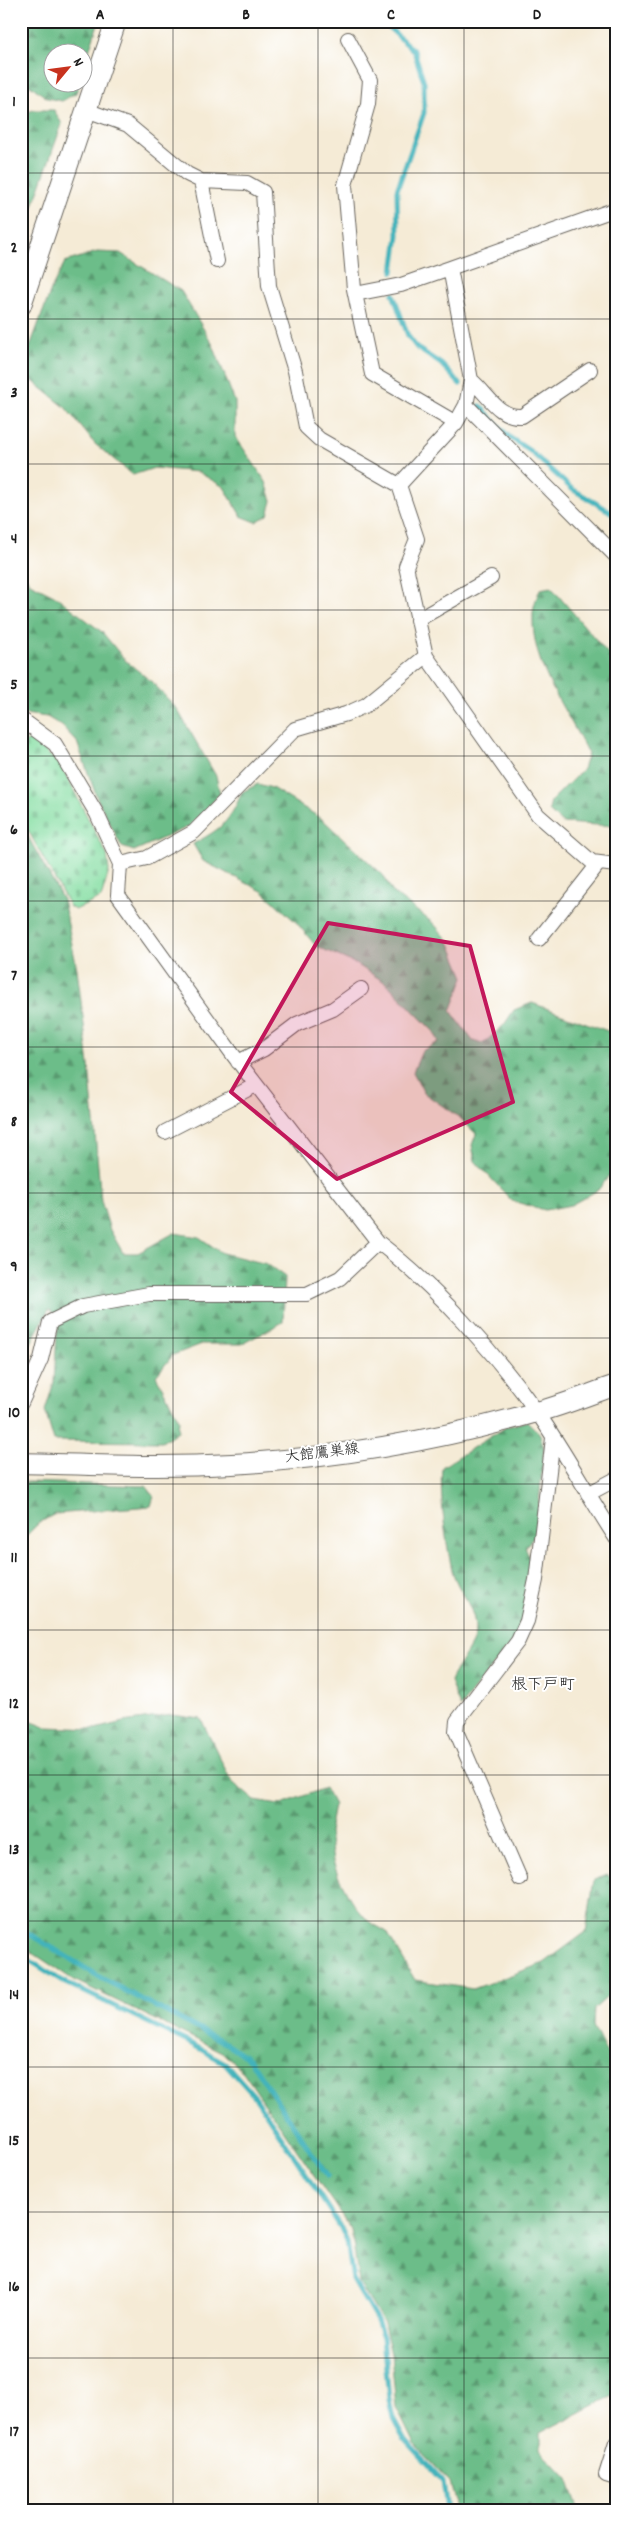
<svg xmlns="http://www.w3.org/2000/svg" width="637" height="2531" font-family="Dekko,'Klee One',sans-serif">
<defs>
<pattern id="forest-firs" width="22" height="20" patternUnits="userSpaceOnUse" patternTransform="scale(1.25)"><rect width="22" height="20" fill="#6cbd89"/><path d="M5 1l3.5 6h-7zM16 11l3.5 6h-7z" fill="#58996f"/></pattern>
<pattern id="cemetery-stones" width="16" height="16" patternUnits="userSpaceOnUse" patternTransform="scale(1.25)"><rect width="16" height="16" fill="#85dea3"/><path d="M2 7V4a2 2 0 0 1 4 0v3zM10 15v-3a2 2 0 0 1 4 0v3z" fill="#72be8c"/></pattern>
</defs>
<rect width="100%" height="100%" fill="#fff"/>
<filter id="ink" filterUnits="userSpaceOnUse"><feTurbulence type="fractalNoise" baseFrequency=".02" numOctaves="2"/><feDisplacementMap in="SourceGraphic" scale="10" xChannelSelector="R" yChannelSelector="G"/><feConvolveMatrix kernelMatrix="1 2 1 2 8 2 1 2 1" color-interpolation-filters="sRGB"/></filter>
<filter id="wash" filterUnits="userSpaceOnUse"><feTurbulence type="fractalNoise" baseFrequency=".0096" numOctaves="4" result="noise"/><feDisplacementMap in="SourceGraphic" scale="20" xChannelSelector="R" yChannelSelector="G"/><feGaussianBlur stdDeviation="1.12" result="paint"/><feColorMatrix in="noise" values="0 0 0 0 0 0 0 0 0 0 0 0 0 0 0 0 0 1.4 0 .05"/><feComposite in="paint" operator="in"/></filter>
<g filter="url(#wash)">
<rect width="100%" height="100%" fill="#f5ebd6"/>
<path fill="url(#forest-firs)" stroke="#446c52" d="M 21,21 L 99,21 L 83,69 L 82,52 L 52,52 L 52,82 L 79,83 L 76,93 L 62,101 L 47,98 L 21,78 Z
M 33,110 L 54,110 L 62,124 L 21,240 L 21,115 Z
M 97,252 L 120,253 L 181,291 L 213,345 L 235,402 L 235,436 L 266,482 L 272,501 L 268,515 L 256,522 L 241,516 L 224,487 L 198,472 L 154,468 L 133,475 L 95,444 L 65,407 L 29,378 L 25,360 L 51,290 L 65,262 Z
M 21,569 L 30,583 L 54,595 L 102,632 L 125,660 L 153,683 L 177,709 L 216,776 L 220,794 L 190,826 L 134,851 L 122,847 L 97,798 L 77,742 L 62,726 L 47,717 L 25,714 L 21,710 Z
M 551,587 L 616,663 L 616,826 L 562,823 L 549,811 L 551,801 L 583,769 L 588,754 C 567,709 531,667 533,615 C 533,606 537,597 540,589 Z
M 258,784 L 272,788 L 322,819 L 383,875 L 393,893 L 433,923 L 449,941 L 464,977 L 451,1011 L 473,1041 L 484,1043 L 504,1025 L 514,1010 L 532,1003 L 616,1034 L 616,1167 L 598,1190 L 571,1205 L 545,1210 L 512,1201 L 475,1161 L 472,1145 L 476,1134 L 460,1118 L 424,1093 L 413,1072 L 422,1051 L 439,1042 L 434,1032 L 386,983 L 356,964 L 316,946 L 296,922 L 262,891 L 203,861 L 193,844 C 222,828 229,823 242,792 Z
M 21,824 L 63,900 L 77,969 L 89,1065 L 101,1201 L 110,1230 L 123,1253 L 138,1253 L 174,1233 L 199,1237 L 222,1253 L 267,1264 L 285,1277 L 283,1322 L 242,1344 L 202,1344 L 173,1355 L 156,1376 L 179,1419 L 178,1431 L 162,1442 L 54,1441 L 45,1411 L 54,1382 L 58,1317 L 49,1309 L 26,1352 L 21,1352 Z
M 527,1421 L 540,1434 L 544,1448 L 537,1524 L 533,1538 L 525,1547 L 532,1564 L 524,1618 L 513,1641 L 460,1707 L 450,1681 C 455,1669 472,1647 474,1638 C 480,1611 458,1593 452,1570 C 446,1542 439,1495 442,1467 L 506,1427 Z
M 26,1482 L 146,1486 L 154,1496 L 151,1506 L 55,1514 L 39,1523 L 26,1536 L 21,1563 L 21,1485 Z
M 172,1715 L 201,1719 L 231,1781 L 255,1801 L 279,1805 L 325,1788 L 334,1805 L 329,1832 L 333,1862 L 339,1878 L 352,1902 L 368,1921 L 387,1932 L 415,1980 L 473,1989 L 544,1963 L 586,1932 L 594,1880 L 608,1875 L 616,1885 L 616,1989 L 594,2009 L 593,2026 L 616,2072 L 616,2391 L 612,2396 L 540,2433 L 540,2449 L 568,2479 L 579,2510 L 454,2510 L 455,2500 L 450,2482 L 414,2444 L 396,2407 L 391,2354 L 384,2324 L 359,2283 L 351,2229 L 244,2073 L 222,2052 L 72,1979 L 21,1945 L 21,1718 L 46,1727 L 95,1729 L 123,1722 Z"/>
<path fill="url(#cemetery-stones)" stroke="#507d60" d="M 32,739 L 61,766 L 107,855 L 109,871 L 101,898 L 75,910 L 70,907 L 23,821 L 21,744 Z"/>
<g fill="none" stroke-linecap="round" stroke-linejoin="round">
<path stroke="#43b3bb" stroke-width="5" d="M 382,21 L 414,51 L 424,82 L 424,113 L 397,190 L 398,235 L 393,272
M 393,294 L 408,336 L 417,348 L 441,364 L 460,384
M 480,406 L 509,437 L 530,451 L 572,489 L 616,515
M 21,1929 L 103,1979 L 229,2045 L 250,2060 L 327,2176
M 21,1955 L 62,1981 L 188,2042 L 225,2063 L 256,2098 L 341,2228 L 347,2242 L 353,2280 L 377,2321 L 383,2337 L 389,2400 L 393,2418 L 405,2440 L 443,2481 L 447,2510"/>
</g>
</g>
<g filter="url(#ink)">
<g fill="none" stroke-linecap="round" stroke-linejoin="round">
<g stroke="#68645d" stroke-width="16">
<path id="street" d="M 348,39 L 370,80 L 368,104 L 345,185 L 354,289 L 372,374 L 456,423
M 86,110 L 128,125 L 187,174 L 201,181 L 247,183 L 263,192 L 269,286 L 295,371 L 306,427 L 319,439 L 399,485
M 201,181 L 217,261
M 616,209 L 450,268 L 471,380 L 466,405 L 456,423 L 399,485 L 417,539 L 406,566 L 426,656 L 538,815 L 592,862 L 616,865
M 355,294 L 401,285 L 450,268
M 471,380 C 488,394 498,418 522,416 L 590,370
M 466,405 L 616,556
M 417,620 L 491,578
M 21,719 L 55,744 L 97,814 L 120,864 L 118,895 L 234,1056 L 378,1242 C 435,1286 495,1353 537,1412 C 565,1452 589,1497 616,1538
M 120,864 L 147,858 L 194,832 L 295,729 L 346,714 L 366,705 L 426,656
M 539,939 L 599,863
M 238,1062 L 264,1049 L 297,1024 L 333,1009 L 361,989
M 165,1132 L 256,1085
M 21,1403 L 41,1359 L 50,1322 L 83,1306 L 149,1294 L 307,1294 L 340,1278 L 378,1242
M 588,1494 L 616,1479
M 520,1879 L 456,1731 L 457,1721 L 518,1641 L 527,1621 L 536,1580 L 553,1438
M 616,2443 L 606,2475 L 616,2478"/>
</g>
<g stroke="#68645d" stroke-width="22">
<path id="secondary" d="M 21,305 L 116,21
M 21,1463 C 92,1465 162,1468 232,1464 C 334,1458 439,1440 537,1412 C 564,1405 590,1394 616,1385"/>
</g>
<use href="#street" stroke="#fff" stroke-width="14"/>
<use href="#secondary" stroke="#fff" stroke-width="20"/>
</g>
</g>
<path fill="#c2185b" fill-opacity="0.2" stroke="#c2185b" stroke-width="4" stroke-linejoin="round" d="M 328,923 L 470,946 L 513,1102 L 337,1179 L 231,1092 Z"/>
<path fill="none" stroke="#1c1c1c" stroke-width="1" stroke-opacity="0.55" d="M 173,21 L 173,2510M 318,21 L 318,2510M 464,21 L 464,2510M 21,173 L 616,173M 21,319 L 616,319M 21,464 L 616,464M 21,610 L 616,610M 21,756 L 616,756M 21,901 L 616,901M 21,1047 L 616,1047M 21,1193 L 616,1193M 21,1338 L 616,1338M 21,1484 L 616,1484M 21,1630 L 616,1630M 21,1775 L 616,1775M 21,1921 L 616,1921M 21,2067 L 616,2067M 21,2212 L 616,2212M 21,2358 L 616,2358"/>
<g text-anchor="middle" dominant-baseline="central" stroke-width="4" stroke-linejoin="round" paint-order="stroke">
<g font-size="15" fill="#1c1c1c" stroke="#fff">
<text transform="translate(322 1454) rotate(-7)">大館鷹巣線</text>
</g>
<g font-size="16" fill="#1c1c1c" stroke="#fff">
<text x="543" y="1685">根下戸町</text>
</g>
</g>
<rect width="637" height="2531" fill="none" stroke="#fff" stroke-width="55"/>
<g transform="translate(68 68) rotate(61)"><circle r="24" fill="#ffffff" stroke="#a4a4a4"/>
<path d="M0-4L9 19L0 12L-9 19Z" fill="#c8321e"/>
<text y="-8" font-size="14" font-weight="bold" text-anchor="middle" fill="#1c1c1c">N</text>
</g>
<rect x="28" y="28" width="582" height="2476" fill="none" stroke="#1c1c1c" stroke-width="2"/>
<g font-size="16" text-anchor="middle" font-weight="bold" fill="#1c1c1c">
<text x="100" y="19">A</text>
<text x="246" y="19">B</text>
<text x="391" y="19">C</text>
<text x="537" y="19">D</text>
<text x="14" y="106">1</text>
<text x="14" y="252">2</text>
<text x="14" y="397">3</text>
<text x="14" y="543">4</text>
<text x="14" y="689">5</text>
<text x="14" y="834">6</text>
<text x="14" y="980">7</text>
<text x="14" y="1126">8</text>
<text x="14" y="1271">9</text>
<text x="14" y="1417">10</text>
<text x="14" y="1562">11</text>
<text x="14" y="1708">12</text>
<text x="14" y="1854">13</text>
<text x="14" y="1999">14</text>
<text x="14" y="2145">15</text>
<text x="14" y="2291">16</text>
<text x="14" y="2436">17</text>
</g>
</svg>
